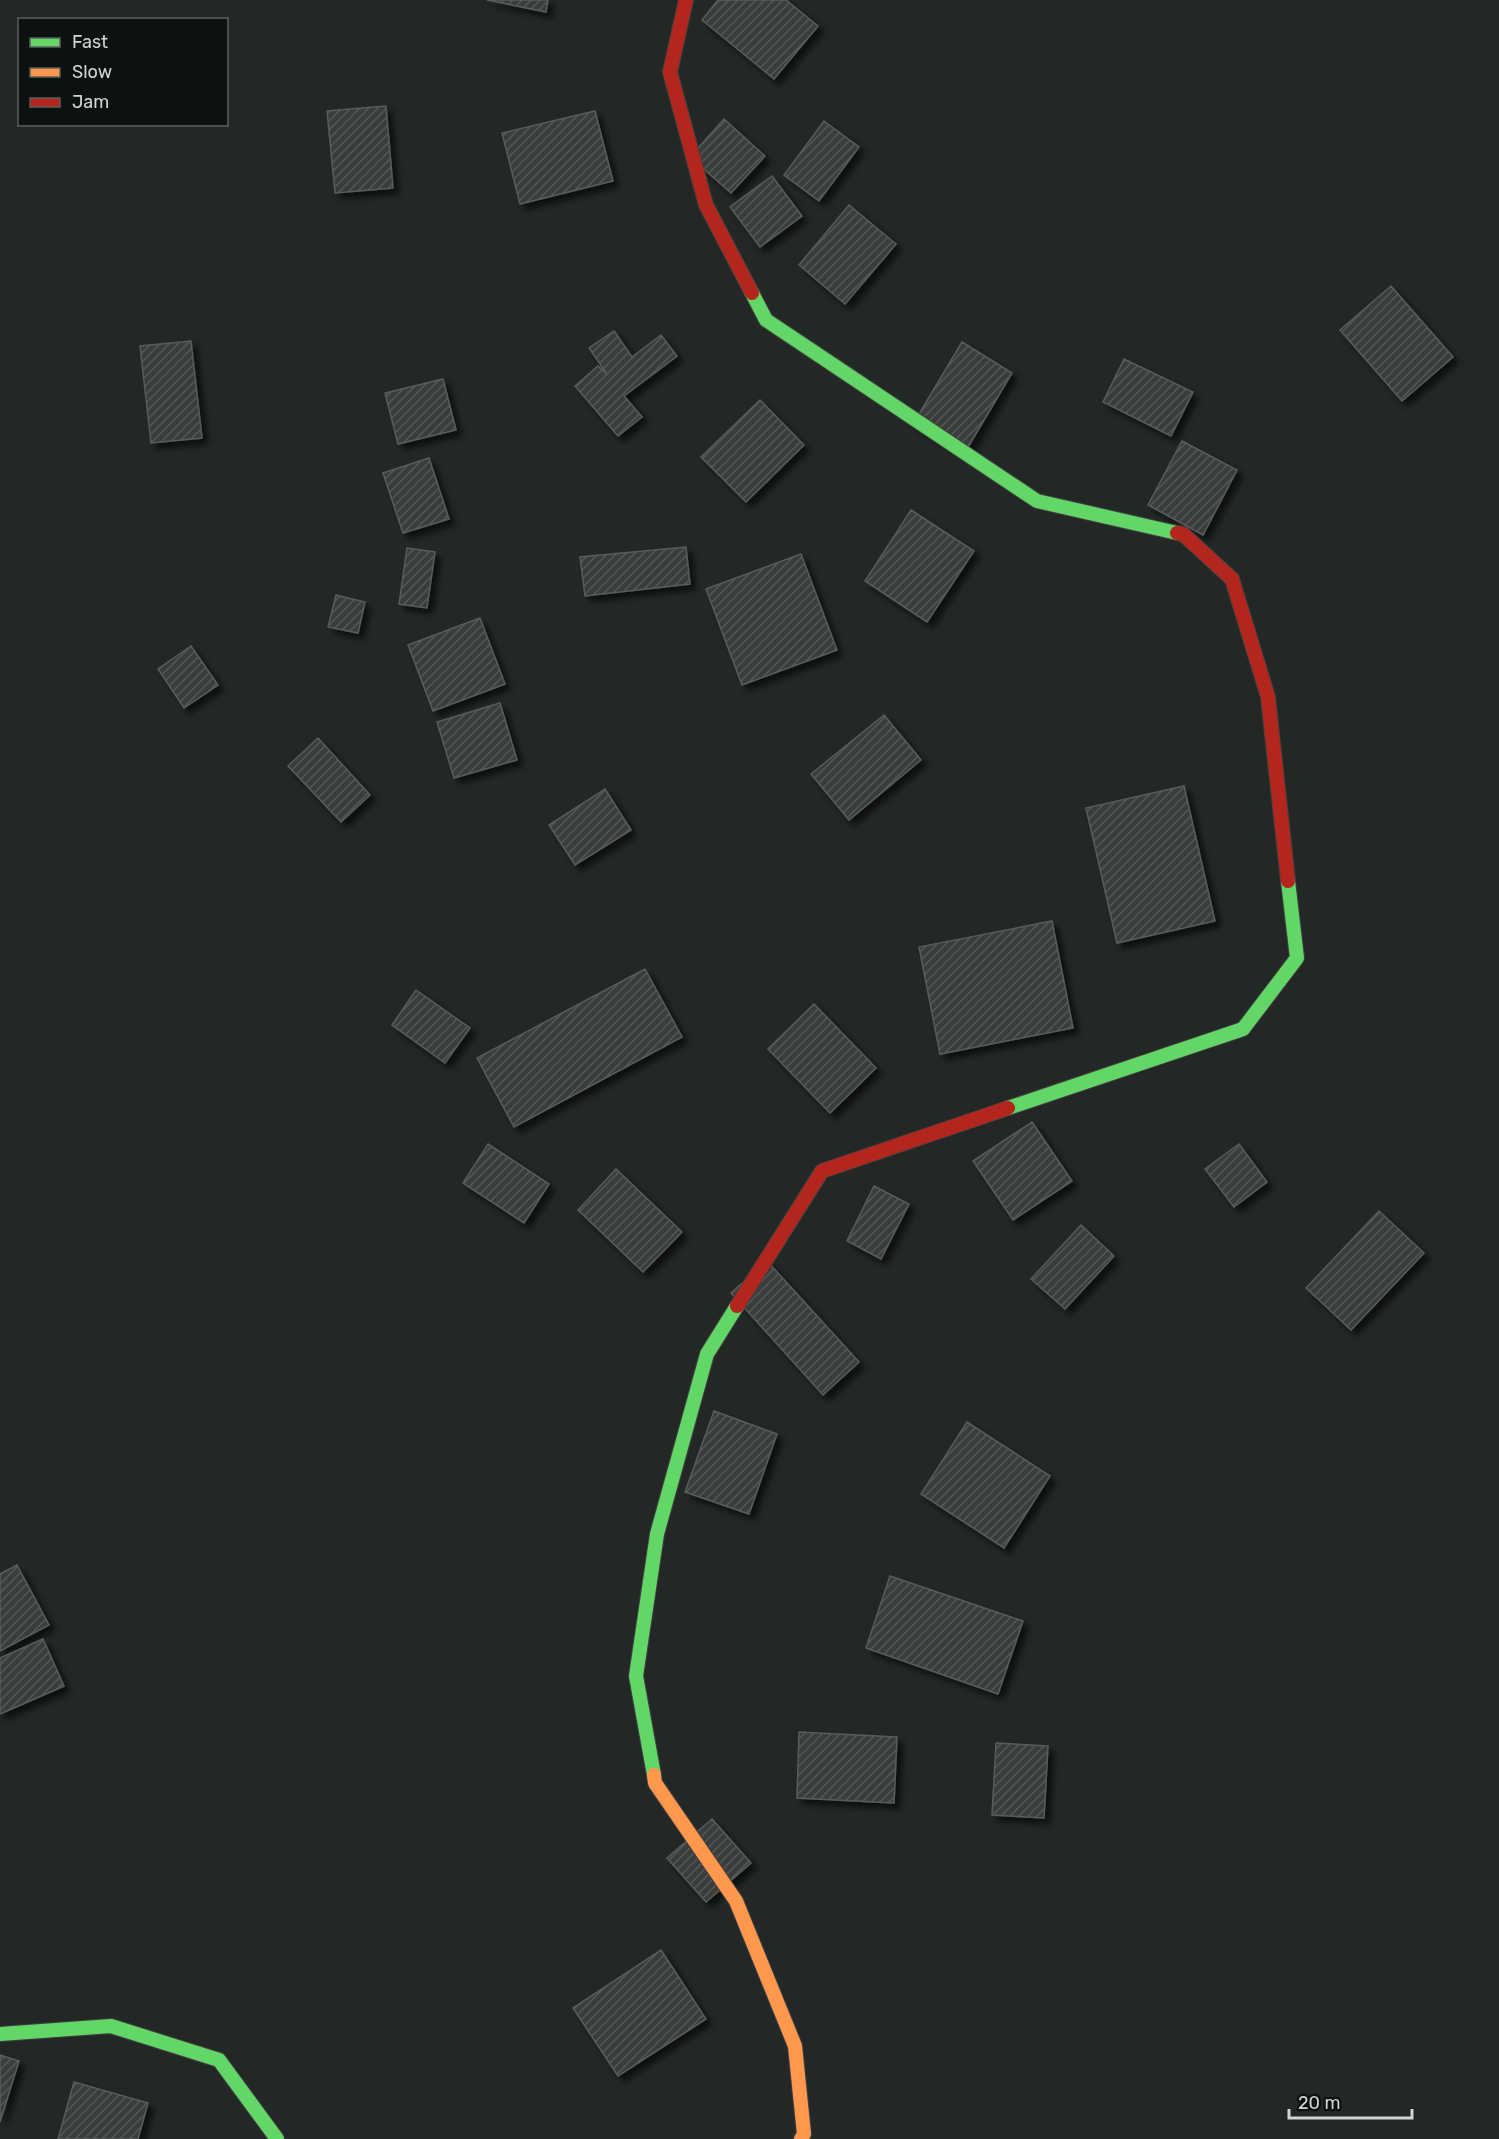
<svg xmlns="http://www.w3.org/2000/svg" width="1499" height="2139" font-family="Rubik,sans-serif">
<defs>
<pattern id="building-hatch" width="6" height="6" patternUnits="userSpaceOnUse" patternTransform="scale(1.5)"><rect width="6" height="6" fill="#3a3e3d"/><path d="M-1 1l2-2M0 6l6-6M5 7l2-2" fill="none" stroke="#555958"/></pattern>
<filter id="shadow"><feDropShadow dx="5.5" dy="5.5" stdDeviation="3" flood-color="#0009"/></filter>
</defs>
<rect width="100%" height="100%" fill="#232725"/>
<path fill="url(#building-hatch)" stroke="#585c5b" stroke-width="1.5" filter="url(#shadow)" d="M 487,0 L 548,0 L 546,12 Z
M 718,0 L 786,0 L 818,26 L 774,79 L 702,20 Z
M 386,106 L 393,188 L 335,193 L 327,111 Z
M 595,111 L 613,181 L 520,204 L 502,133 Z
M 724,119 L 765,156 L 731,193 L 690,157 Z
M 824,121 L 859,147 L 819,201 L 784,175 Z
M 772,176 L 802,216 L 760,247 L 730,207 Z
M 849,205 L 896,244 L 845,304 L 799,265 Z
M 1391,286 L 1453,357 L 1402,401 L 1340,330 Z
M 614,331 L 632,357 L 661,335 L 677,356 L 624,396 L 642,417 L 618,436 L 575,386 L 598,366 L 607,374 L 589,348 Z
M 191,341 L 202,438 L 151,443 L 140,346 Z
M 962,342 L 1012,373 L 964,454 L 913,424 Z
M 1124,359 L 1193,392 L 1171,436 L 1103,402 Z
M 443,379 L 456,430 L 398,444 L 385,393 Z
M 760,400 L 804,445 L 746,502 L 701,457 Z
M 1182,441 L 1237,470 L 1203,535 L 1148,505 Z
M 429,458 L 449,519 L 403,533 L 383,473 Z
M 911,510 L 974,551 L 927,622 L 865,581 Z
M 686,547 L 690,584 L 585,596 L 580,557 Z
M 407,548 L 435,552 L 427,608 L 399,604 Z
M 801,554 L 837,650 L 742,685 L 706,589 Z
M 336,595 L 365,602 L 358,633 L 328,627 Z
M 480,618 L 505,684 L 433,711 L 408,645 Z
M 191,646 L 218,685 L 184,708 L 158,669 Z
M 500,703 L 517,760 L 454,778 L 437,722 Z
M 884,715 L 921,760 L 849,820 L 811,774 Z
M 318,738 L 370,795 L 341,822 L 288,766 Z
M 1184,786 L 1215,921 L 1117,943 L 1086,808 Z
M 605,789 L 631,830 L 575,865 L 549,825 Z
M 1052,921 L 1073,1028 L 940,1054 L 919,947 Z
M 645,969 L 682,1037 L 514,1127 L 477,1058 Z
M 416,990 L 470,1028 L 445,1063 L 392,1025 Z
M 814,1004 L 876,1068 L 830,1113 L 768,1049 Z
M 1032,1122 L 1072,1181 L 1013,1220 L 973,1161 Z
M 488,1144 L 549,1184 L 524,1223 L 463,1183 Z
M 1239,1144 L 1267,1182 L 1234,1207 L 1205,1169 Z
M 616,1169 L 682,1232 L 643,1272 L 578,1210 Z
M 874,1186 L 909,1204 L 881,1259 L 847,1241 Z
M 1379,1211 L 1424,1253 L 1351,1330 L 1306,1288 Z
M 1081,1225 L 1114,1256 L 1065,1309 L 1031,1279 Z
M 767,1261 L 859,1362 L 823,1395 L 731,1293 Z
M 714,1411 L 777,1434 L 749,1514 L 685,1492 Z
M 967,1422 L 1050,1476 L 1004,1548 L 921,1494 Z
M 17,1565 L 49,1625 L 0,1651 L 0,1574 Z
M 890,1576 L 1023,1621 L 998,1694 L 866,1648 Z
M 43,1639 L 64,1686 L 0,1714 L 0,1658 Z
M 799,1732 L 897,1737 L 894,1803 L 797,1798 Z
M 996,1743 L 1048,1746 L 1044,1818 L 992,1815 Z
M 712,1819 L 751,1863 L 706,1902 L 667,1858 Z
M 661,1950 L 706,2019 L 618,2076 L 573,2008 Z
M 0,2055 L 19,2061 L 0,2122 Z
M 74,2082 L 148,2103 L 138,2139 L 58,2139 Z"/>
<g fill="none" stroke-linecap="round" stroke-linejoin="round">
<g stroke="#404241" stroke-width="16">
<path id="fast" d="M 752,293 L 766,320 L 1037,501 L 1177,533
M 1008,1108 L 1243,1029 L 1297,958 L 1288,881
M 654,1775 L 636,1676 L 657,1534 L 707,1354 L 737,1306
M 0,2034 L 111,2026 L 219,2060 L 277,2139"/>
</g>
<g stroke="#404241" stroke-width="16">
<path id="slow" d="M 654,1775 L 655,1783 L 736,1901 L 795,2046 L 804,2134 L 801,2139"/>
</g>
<g stroke="#404241" stroke-width="16">
<path id="jam" d="M 686,0 L 670,72 L 706,205 L 752,293
M 1177,533 L 1183,534 L 1232,579 L 1268,697 L 1288,881
M 737,1306 L 822,1171 L 1008,1108"/>
</g>
<use href="#fast" stroke="#63d668" stroke-width="14"/>
<use href="#slow" stroke="#ff974d" stroke-width="14"/>
<use href="#jam" stroke="#b3261e" stroke-width="14"/>
</g>
<rect x="18" y="18" width="210" height="108" fill="#0d110f" stroke="#5b605e" stroke-width="1.5"/>
<rect x="30" y="38" width="30" height="9" fill="#63d668" stroke="#5b605e" stroke-width="1.5"/>
<text x="72" y="48" font-size="18" fill="#d1d6d4">Fast</text>
<rect x="30" y="68" width="30" height="9" fill="#ff974d" stroke="#5b605e" stroke-width="1.5"/>
<text x="72" y="78" font-size="18" fill="#d1d6d4">Slow</text>
<rect x="30" y="98" width="30" height="9" fill="#b3261e" stroke="#5b605e" stroke-width="1.5"/>
<text x="72" y="108" font-size="18" fill="#d1d6d4">Jam</text>
<path d="M1289 2109v9h123v-9" fill="none" stroke="#d1d6d4" stroke-width="3"/>
<text x="1298" y="2109" font-size="18" fill="#d1d6d4" stroke="#0d110f" stroke-width="4.5" paint-order="stroke">20 m</text>
</svg>
